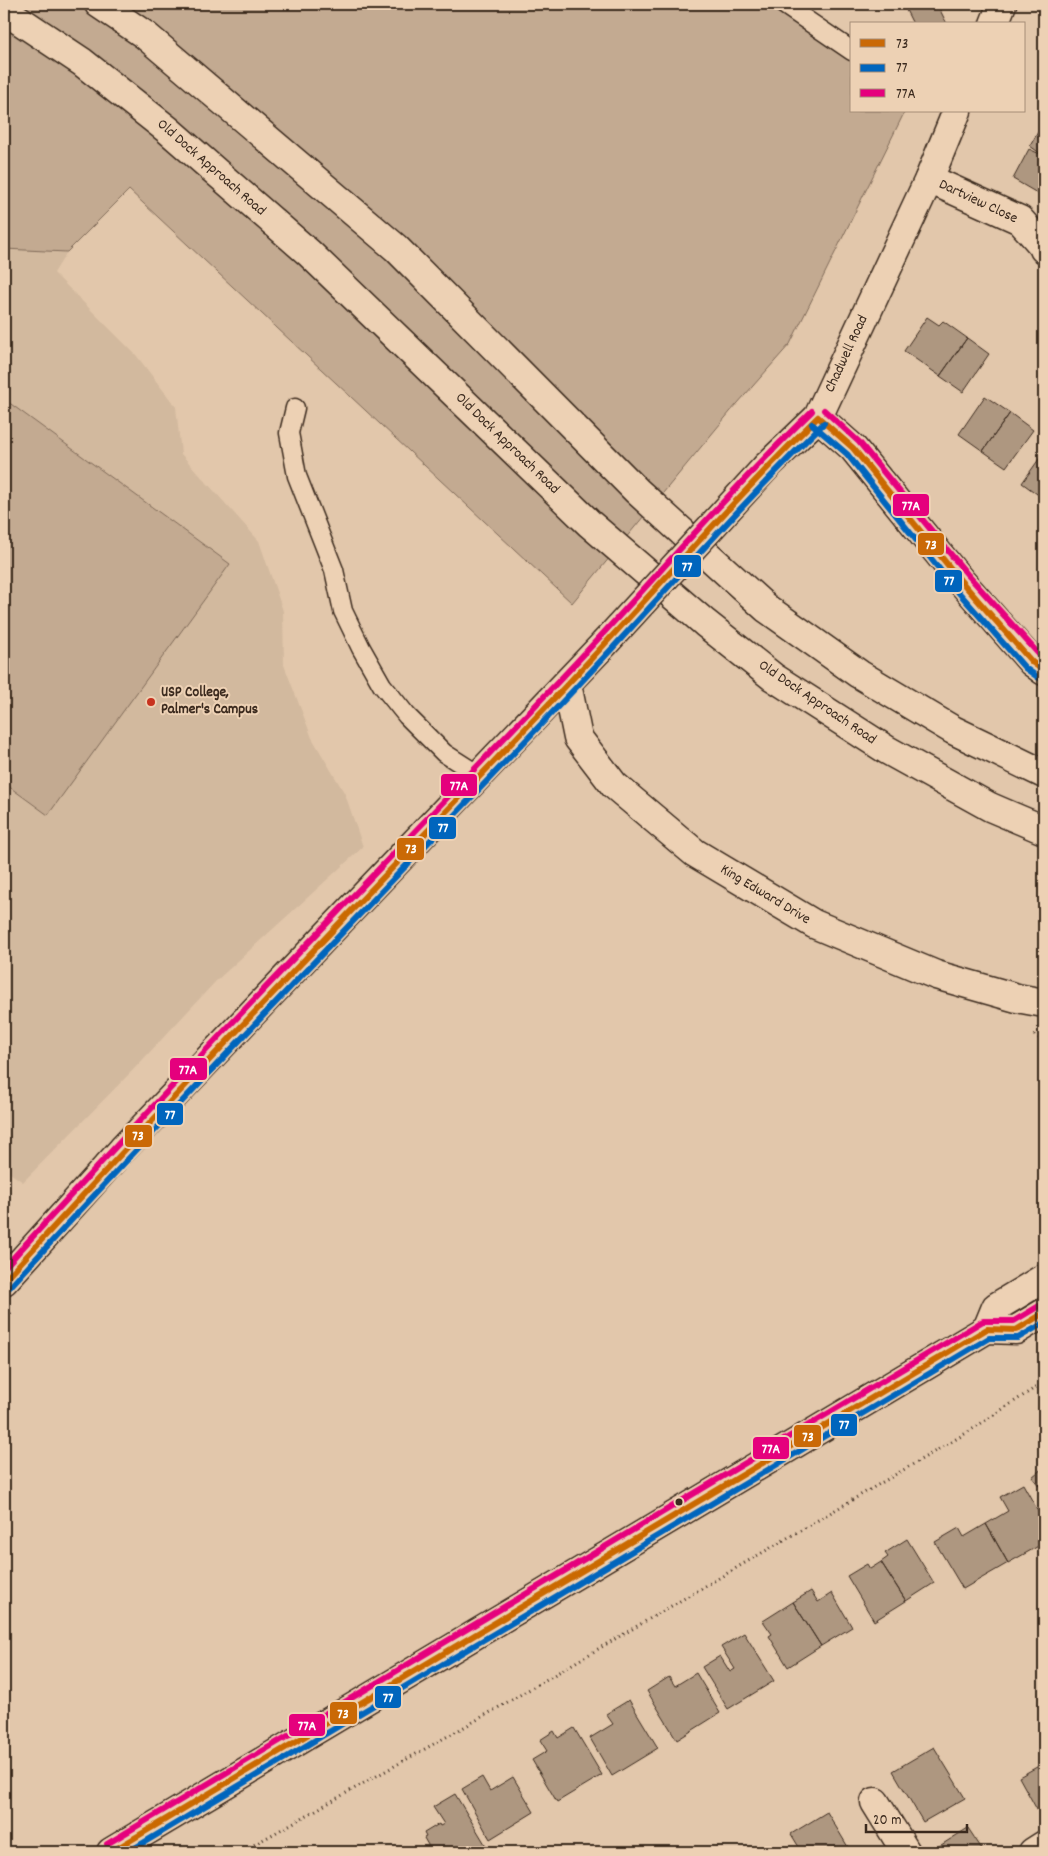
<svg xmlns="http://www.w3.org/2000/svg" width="1048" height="1856" font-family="Dekko,sans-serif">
<rect width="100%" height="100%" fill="#e2c7ab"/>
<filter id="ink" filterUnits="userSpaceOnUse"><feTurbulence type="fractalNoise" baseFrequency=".02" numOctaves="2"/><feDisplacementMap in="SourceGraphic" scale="10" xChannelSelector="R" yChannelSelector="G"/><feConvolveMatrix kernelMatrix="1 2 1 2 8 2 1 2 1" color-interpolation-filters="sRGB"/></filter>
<g filter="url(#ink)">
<path fill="#d2b99e" d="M 4,249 L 67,252 L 54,273 L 136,355 L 176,407 L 181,454 L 259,541 L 283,611 L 284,665 L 312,738 L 345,794 L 363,847 L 216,981 L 134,1069 L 23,1182 L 4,1169 Z"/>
<path fill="#c3aa91" stroke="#7f6a58" d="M 4,4 L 791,4 L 852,48 L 852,111 L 905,111 L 790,344 L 730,412 L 572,603 L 129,190 L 67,252 L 4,249 Z
M 4,399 L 230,564 L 48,815 L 4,783 Z"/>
<path fill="#ae9780" stroke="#3b2a1e" d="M 903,4 L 937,4 L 947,24 L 913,24 Z
M 1044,128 L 1044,156 L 1030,146 L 1038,132 L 1041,134 Z
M 1029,149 L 1044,156 L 1044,197 L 1013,179 Z
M 927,317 L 939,325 L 943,321 L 967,338 L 940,376 L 904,351 Z
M 967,338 L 989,354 L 963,392 L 940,376 Z
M 985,396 L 1010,413 L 983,451 L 959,434 Z
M 1010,413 L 1033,430 L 1006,467 L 983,451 Z
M 1044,452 L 1044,499 L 1022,483 Z
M 1044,1467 L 1044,1483 L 1040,1487 L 1032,1477 Z
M 1023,1484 L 1044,1522 L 1044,1543 L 1008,1563 L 986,1524 L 1008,1511 L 1000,1497 Z
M 986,1524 L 1008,1563 L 963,1589 L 935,1542 L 959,1528 L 964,1537 Z
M 907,1539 L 934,1583 L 906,1601 L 881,1562 L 888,1557 L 885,1553 Z
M 881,1562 L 906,1601 L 874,1621 L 847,1576 L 867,1564 L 870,1569 Z
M 811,1591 L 818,1602 L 832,1593 L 852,1627 L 821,1646 L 793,1602 Z
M 793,1602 L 821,1646 L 788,1667 L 769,1636 L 772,1634 L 763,1621 Z
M 744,1633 L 774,1681 L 728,1709 L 702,1667 L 720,1656 L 730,1672 L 735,1669 L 721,1647 Z
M 696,1673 L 720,1713 L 677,1740 L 647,1691 L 669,1677 L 675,1686 Z
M 629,1700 L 658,1748 L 612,1776 L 590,1738 L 613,1724 L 606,1714 Z
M 574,1728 L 602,1775 L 557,1802 L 532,1760 L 547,1751 L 540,1740 L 554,1731 L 558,1738 Z
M 934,1747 L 965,1798 L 923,1822 L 893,1771 Z
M 1044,1763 L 1044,1816 L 1041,1817 L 1019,1777 Z
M 482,1777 L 490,1791 L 513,1777 L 534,1812 L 490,1839 L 462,1789 Z
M 455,1794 L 488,1849 L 485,1852 L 432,1852 L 424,1838 L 426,1837 L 424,1833 L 439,1824 L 440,1826 L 444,1824 L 433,1807 Z
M 827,1812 L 851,1852 L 802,1852 L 791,1834 Z
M 968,1828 L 984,1852 L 930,1852 Z"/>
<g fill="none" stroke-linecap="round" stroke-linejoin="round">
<g stroke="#3b2a1e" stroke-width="21">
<path id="lane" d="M 783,4 L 852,51
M 295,408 L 289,433 L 297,476 L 334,570 L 343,611 L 361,648 L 382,685 L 407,716 L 444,753 L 480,776"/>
</g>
<g stroke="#3b2a1e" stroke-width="31">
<path id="street" d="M 929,179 L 1020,220 L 1043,246 L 1044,249
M 567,684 L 578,738 L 614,785 L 695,853 L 814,924 L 936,975 L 1017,998 L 1044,1003
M 875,1802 L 906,1852
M 1033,1852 L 1044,1845"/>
</g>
<g stroke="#3b2a1e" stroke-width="31">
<path id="secondary" d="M 99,4 L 145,35 L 396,248 L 637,491 L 766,608 L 859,674 L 953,730 L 1044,774
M 4,10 L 82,62 L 168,130 L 309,253 L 590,524 L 705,623 L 773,677 L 887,750 L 990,807 L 1044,830
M 994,24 L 1002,4
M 818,417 L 853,448 L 960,580 L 1032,662 L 1044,671
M 767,466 L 818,417 L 929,179 L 957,111
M 4,1281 L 122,1150 L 604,644
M 987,1329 L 996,1307 L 1044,1278
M 111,1852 L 987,1329 L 1016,1330 L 1044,1313"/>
</g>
<path stroke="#3b2a1e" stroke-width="3" stroke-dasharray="1 4" stroke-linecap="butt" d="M 1034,1035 L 1044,1041
M 4,1321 L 12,1311
M 241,1852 L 489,1713 L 968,1432 L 1044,1382"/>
<use href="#lane" stroke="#edd1b4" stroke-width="18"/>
<use href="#street" stroke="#edd1b4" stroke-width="28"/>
<use href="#secondary" stroke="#edd1b4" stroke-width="28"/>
<g stroke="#3b2a1e" stroke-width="31" stroke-linecap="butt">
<path id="secondary-bridge" d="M 604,644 L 767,466"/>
</g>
<use href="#secondary-bridge" stroke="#edd1b4" stroke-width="28"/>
<g stroke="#edd1b4" stroke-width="10">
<path id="bus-1" d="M 818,417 L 853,448 L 960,580 L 1032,662 L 1044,671
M 4,1281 C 186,1081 375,887 561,691 C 647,600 728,505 818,417
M 111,1852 L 987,1329 L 1016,1330 L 1044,1313"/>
</g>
<g stroke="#edd1b4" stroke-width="10">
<path id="bus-2" d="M 812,424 L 847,454 L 953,586 L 1025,668 L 1039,678
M 10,1287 C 192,1087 381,893 567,697 C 653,606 734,511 824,423
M 128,1852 L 989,1338 L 1018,1338 L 1044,1323"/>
</g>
<g stroke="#edd1b4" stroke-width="10">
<path id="bus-3" d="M 824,410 L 859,442 L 967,574 L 1044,660
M 4,1268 C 183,1071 369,880 553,687 C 640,596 721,499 812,411
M 107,1844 L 983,1321 L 1014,1321 L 1039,1306"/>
</g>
<use href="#bus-1" stroke="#ca6906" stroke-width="6"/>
<use href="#bus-2" stroke="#0065bd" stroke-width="6"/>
<use href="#bus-3" stroke="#e5007d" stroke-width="6"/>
</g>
</g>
<circle fill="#c8321e" stroke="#edd1b4" stroke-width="2" cx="151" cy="702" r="5"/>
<circle fill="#3b2a1e" stroke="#edd1b4" stroke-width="2" cx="679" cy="1502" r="4.5"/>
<g text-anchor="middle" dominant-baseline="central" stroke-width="4" stroke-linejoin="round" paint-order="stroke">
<g font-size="15" fill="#3b2a1e" stroke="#edd1b4">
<text transform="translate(211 168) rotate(41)">Old Dock Approach Road</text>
<text transform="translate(978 202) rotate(25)">Dartview Close</text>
<text transform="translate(847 354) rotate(-65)">Chadwell Road</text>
<text transform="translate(507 444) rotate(44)">Old Dock Approach Road</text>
<text transform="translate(817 703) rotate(34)">Old Dock Approach Road</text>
<text transform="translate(765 895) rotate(31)">King Edward Drive</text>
</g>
<g font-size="15" font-weight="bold" fill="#3b2a1e" stroke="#edd1b4" text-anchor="start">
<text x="161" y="693">USP College,<tspan x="161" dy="17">Palmer's Campus</tspan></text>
</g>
</g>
<g stroke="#edd1b4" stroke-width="2">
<rect x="892" y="493" width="38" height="24" rx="5" fill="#e5007d"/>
<rect x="917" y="532" width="28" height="24" rx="5" fill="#ca6906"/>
<rect x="673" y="554" width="29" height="24" rx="5" fill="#0065bd"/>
<rect x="934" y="569" width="29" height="24" rx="5" fill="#0065bd"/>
<rect x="440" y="773" width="38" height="24" rx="5" fill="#e5007d"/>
<rect x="428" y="816" width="29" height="24" rx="5" fill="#0065bd"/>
<rect x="396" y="837" width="29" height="24" rx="5" fill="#ca6906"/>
<rect x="169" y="1057" width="39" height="24" rx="5" fill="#e5007d"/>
<rect x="156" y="1102" width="28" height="24" rx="5" fill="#0065bd"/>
<rect x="124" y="1124" width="29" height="24" rx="5" fill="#ca6906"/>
<rect x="830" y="1413" width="28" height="24" rx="5" fill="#0065bd"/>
<rect x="793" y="1424" width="29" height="24" rx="5" fill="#ca6906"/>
<rect x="752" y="1436" width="38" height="24" rx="5" fill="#e5007d"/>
<rect x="374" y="1685" width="28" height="24" rx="5" fill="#0065bd"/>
<rect x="329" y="1701" width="29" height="24" rx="5" fill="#ca6906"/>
<rect x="288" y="1713" width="38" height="24" rx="5" fill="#e5007d"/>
</g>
<g font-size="14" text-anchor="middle" font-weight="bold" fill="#fff">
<text x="911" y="510">77A</text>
<text x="931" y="549">73</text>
<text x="687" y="571">77</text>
<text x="949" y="585">77</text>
<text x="459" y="790">77A</text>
<text x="443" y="832">77</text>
<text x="411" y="853">73</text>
<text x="188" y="1074">77A</text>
<text x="170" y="1119">77</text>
<text x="138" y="1140">73</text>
<text x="844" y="1429">77</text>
<text x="808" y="1441">73</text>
<text x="771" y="1453">77A</text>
<text x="388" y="1702">77</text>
<text x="343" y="1718">73</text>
<text x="307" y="1730">77A</text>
</g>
<rect width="1048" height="1856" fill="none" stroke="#edd1b4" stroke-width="20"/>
<rect x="10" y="10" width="1028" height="1836" fill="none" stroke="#3b2a1e" stroke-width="2" filter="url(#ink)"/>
<rect x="850" y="22" width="175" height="90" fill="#edd1b4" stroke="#a68e78"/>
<rect x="860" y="39" width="25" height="8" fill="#ca6906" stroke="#a68e78"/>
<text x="896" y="48" font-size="15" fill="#3b2a1e">73</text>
<rect x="860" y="64" width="25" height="8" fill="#0065bd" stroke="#a68e78"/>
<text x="896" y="72" font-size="15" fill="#3b2a1e">77</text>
<rect x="860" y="89" width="25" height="8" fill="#e5007d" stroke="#a68e78"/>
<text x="896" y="98" font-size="15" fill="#3b2a1e">77A</text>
<path d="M866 1824v8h101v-8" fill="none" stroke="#3b2a1e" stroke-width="2.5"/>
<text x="873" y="1824" font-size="15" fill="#3b2a1e" stroke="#edd1b4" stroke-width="4" paint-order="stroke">20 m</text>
</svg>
